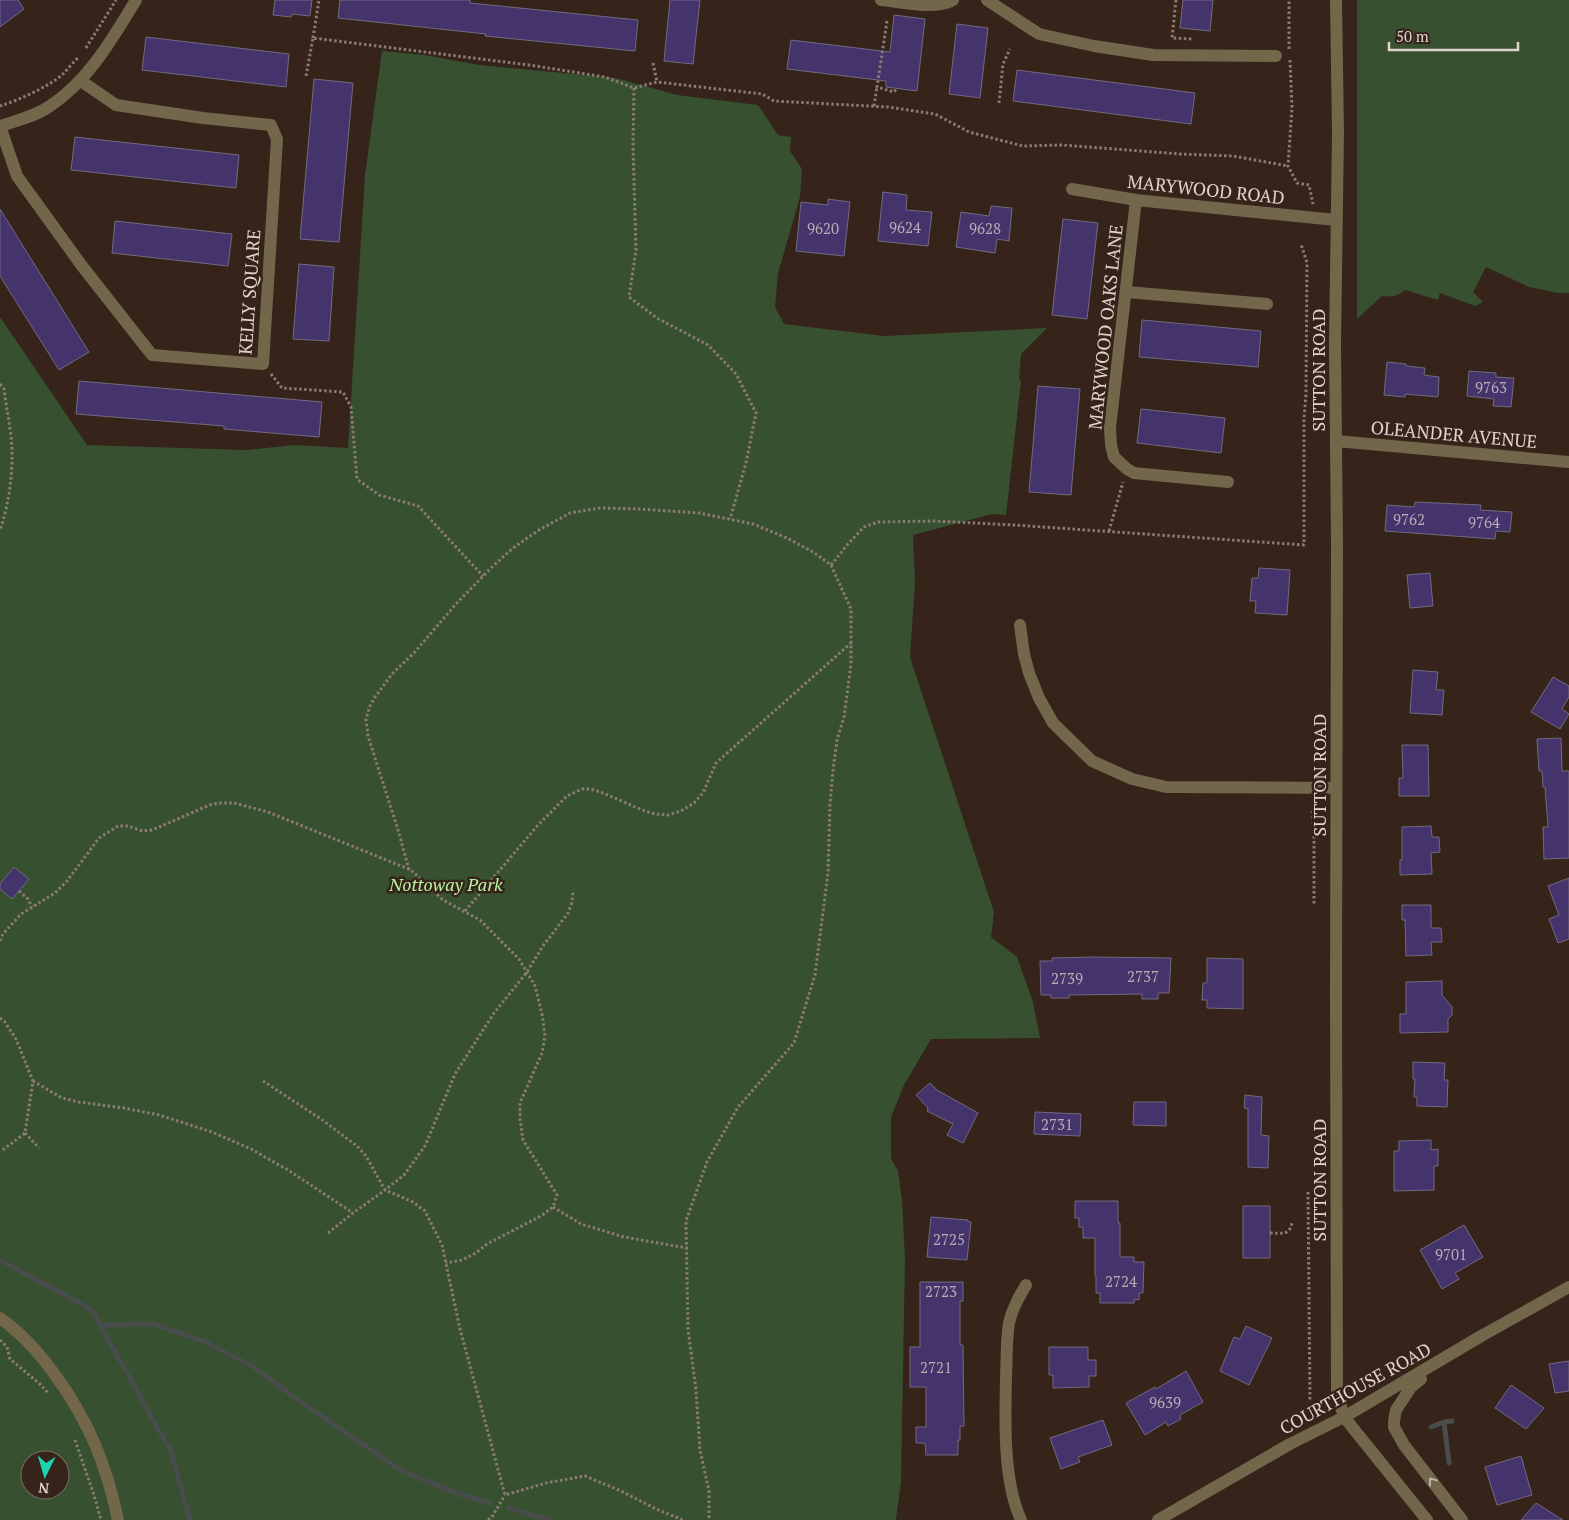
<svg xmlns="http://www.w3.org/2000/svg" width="1569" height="1520" font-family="'PT Serif',serif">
<rect width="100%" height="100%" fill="#362319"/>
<path fill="#375030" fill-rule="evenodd" d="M 1357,0 L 1569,0 L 1569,293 L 1558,293 L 1529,287 L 1486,267 L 1473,292 L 1483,302 L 1475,306 L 1440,293 L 1438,300 L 1405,290 C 1397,297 1391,297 1382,296 L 1357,319 Z
M 382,51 L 424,55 L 479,65 L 616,78 L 677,95 L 758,105 L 778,135 L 791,137 L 790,151 L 802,169 L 800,197 L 778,273 L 775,307 L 784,324 L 884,336 L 1047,328 L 1021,354 L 1019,380 L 1021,381 L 1006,515 L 992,514 L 913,535 L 915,583 L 910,657 L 994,912 L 991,937 L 1017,957 L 1033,1002 L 1040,1038 L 931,1039 L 904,1085 L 891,1117 L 891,1158 L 898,1171 L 902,1200 L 905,1259 L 901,1481 L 896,1520 L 0,1520 L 0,317 L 87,445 L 246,450 L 294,445 L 348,448 L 365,175 ZM 30,1460 L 60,1460 L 60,1490 L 30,1490 Z"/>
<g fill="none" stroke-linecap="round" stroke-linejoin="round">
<path stroke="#484d4c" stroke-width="5" d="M 0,1260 L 92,1310 L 171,1452 L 190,1520
M 101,1325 L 153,1324 L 203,1341 L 254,1367 L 302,1403 L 402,1471 L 461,1495 L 490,1503
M 1444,1422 L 1449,1463
M 1431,1427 L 1444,1422 L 1452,1421
M 508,1508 L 549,1520"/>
</g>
<path fill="#45336b" stroke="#706b81" d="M 0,0 L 18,0 L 24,9 L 0,27 Z
M 275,0 L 312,0 L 310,16 L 292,14 L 291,17 L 273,15 Z
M 340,0 L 470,0 L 470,3 L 638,20 L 635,51 L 485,36 L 486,34 L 338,18 Z
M 670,0 L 700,0 L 693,64 L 664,61 Z
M 1183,0 L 1213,0 L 1210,31 L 1180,28 Z
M 894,15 L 925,19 L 917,91 L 886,87 L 886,81 L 787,69 L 791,40 L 890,52 Z
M 957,24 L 988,28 L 980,98 L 949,94 Z
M 146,37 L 289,54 L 286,87 L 142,70 Z
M 1017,70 L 1195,93 L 1191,124 L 1013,101 Z
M 314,79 L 353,83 L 339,242 L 300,239 Z
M 75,137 L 239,155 L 236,188 L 71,170 Z
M 883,192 L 907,195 L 906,210 L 932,212 L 928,246 L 878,241 Z
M 828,199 L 850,202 L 844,256 L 796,251 L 801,202 L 828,205 Z
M 991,206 L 1012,208 L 1009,241 L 997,239 L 995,253 L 956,247 L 961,212 L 989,216 Z
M 0,209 L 89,352 L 59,370 L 0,276 Z
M 1063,219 L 1098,223 L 1087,319 L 1052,315 Z
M 115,221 L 232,234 L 228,266 L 112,253 Z
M 299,264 L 334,267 L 329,341 L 293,339 Z
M 1142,320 L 1261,331 L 1258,367 L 1139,357 Z
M 1387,362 L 1406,364 L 1406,366 L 1425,368 L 1424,375 L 1439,377 L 1438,397 L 1405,394 L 1405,397 L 1384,395 Z
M 1469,371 L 1496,373 L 1496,377 L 1514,378 L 1511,407 L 1493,406 L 1494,399 L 1467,396 Z
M 79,381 L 322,402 L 319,437 L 224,429 L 224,426 L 76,414 Z
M 1038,386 L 1080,389 L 1071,495 L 1029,492 Z
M 1141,409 L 1225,418 L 1221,453 L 1137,443 Z
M 1415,502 L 1481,505 L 1480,510 L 1512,512 L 1510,532 L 1496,531 L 1495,539 L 1385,531 L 1387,505 L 1414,507 Z
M 1259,568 L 1290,570 L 1287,615 L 1255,613 L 1256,601 L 1250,601 L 1252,578 L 1258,578 Z
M 1430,573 L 1433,606 L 1410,608 L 1407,575 Z
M 1413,670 L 1438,672 L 1436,690 L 1444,690 L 1442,715 L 1410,713 Z
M 1553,677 L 1569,686 L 1569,697 L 1562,709 L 1569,714 L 1560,729 L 1531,712 Z
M 1561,738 L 1562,771 L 1569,771 L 1569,858 L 1544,859 L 1543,827 L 1548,827 L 1545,787 L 1543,787 L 1542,771 L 1539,771 L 1537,739 Z
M 1402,745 L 1428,745 L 1429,796 L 1399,796 L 1399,778 L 1403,778 Z
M 1431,826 L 1432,837 L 1439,837 L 1440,852 L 1431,853 L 1432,874 L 1400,875 L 1400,860 L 1402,860 L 1402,827 Z
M 14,867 L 29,879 L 12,899 L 0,889 L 0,884 Z
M 1569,878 L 1569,939 L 1558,943 L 1549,919 L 1559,915 L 1548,886 Z
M 1402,905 L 1431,905 L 1431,928 L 1441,928 L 1442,942 L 1431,942 L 1432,955 L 1406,956 L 1405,920 L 1402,920 Z
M 1093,957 L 1171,958 L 1169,993 L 1158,993 L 1158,999 L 1142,999 L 1142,994 L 1069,995 L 1069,998 L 1051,998 L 1051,995 L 1041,995 L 1040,961 L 1052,961 L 1052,958 Z
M 1207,958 L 1243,959 L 1243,1009 L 1207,1008 L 1207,1000 L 1202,1000 L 1203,983 L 1207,983 Z
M 1442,981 L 1442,995 L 1452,1007 L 1452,1015 L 1448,1019 L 1448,1032 L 1400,1033 L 1400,1014 L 1406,1014 L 1406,982 Z
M 1413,1062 L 1445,1063 L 1444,1080 L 1448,1080 L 1447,1107 L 1417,1106 L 1417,1097 L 1414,1097 L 1415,1079 L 1413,1079 Z
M 930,1083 L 937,1090 L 978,1113 L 963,1143 L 947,1135 L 953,1124 L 927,1111 L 928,1108 L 916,1095 Z
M 1245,1095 L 1262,1097 L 1261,1135 L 1269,1136 L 1268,1168 L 1248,1167 L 1248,1109 L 1244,1108 Z
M 1134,1102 L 1166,1102 L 1166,1126 L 1133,1125 Z
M 1035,1112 L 1081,1114 L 1080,1136 L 1034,1134 Z
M 1431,1140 L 1431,1150 L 1438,1149 L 1438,1166 L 1434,1166 L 1434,1190 L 1394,1191 L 1394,1151 L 1399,1151 L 1399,1141 Z
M 1075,1201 L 1118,1201 L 1118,1223 L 1120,1223 L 1120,1257 L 1134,1257 L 1134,1262 L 1144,1262 L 1143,1293 L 1139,1293 L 1139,1300 L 1135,1299 L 1134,1303 L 1100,1303 L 1100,1293 L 1096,1293 L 1096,1276 L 1095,1276 L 1095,1238 L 1083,1238 L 1083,1227 L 1079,1227 L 1079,1218 L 1075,1218 Z
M 1243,1206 L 1270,1206 L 1270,1258 L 1243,1258 Z
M 931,1217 L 968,1220 L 967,1221 L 971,1222 L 967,1260 L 927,1257 Z
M 1464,1225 L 1483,1257 L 1455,1273 L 1459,1279 L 1442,1289 L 1420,1250 Z
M 920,1282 L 963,1282 L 963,1301 L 960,1301 L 960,1345 L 963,1345 L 964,1426 L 960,1426 L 960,1440 L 958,1440 L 958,1455 L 926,1455 L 925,1443 L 916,1443 L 916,1427 L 926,1427 L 926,1387 L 910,1387 L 910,1347 L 920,1347 Z
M 1246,1326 L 1272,1338 L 1249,1385 L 1220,1371 L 1234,1337 L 1240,1339 Z
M 1049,1347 L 1088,1347 L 1088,1360 L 1096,1360 L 1096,1376 L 1089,1376 L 1089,1387 L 1053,1388 L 1053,1375 L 1049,1375 Z
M 1569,1361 L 1569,1391 L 1555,1393 L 1549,1364 Z
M 1186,1371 L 1203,1402 L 1180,1415 L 1181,1419 L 1168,1426 L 1166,1422 L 1145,1435 L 1126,1403 L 1155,1387 L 1156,1389 Z
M 1511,1385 L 1544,1408 L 1526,1429 L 1495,1408 Z
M 1103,1420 L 1112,1445 L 1078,1457 L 1080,1462 L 1061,1469 L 1050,1438 Z
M 1521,1456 L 1532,1495 L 1497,1505 L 1485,1467 Z
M 1536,1503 L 1563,1520 L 1521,1520 Z"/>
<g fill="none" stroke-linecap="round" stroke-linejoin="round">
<path stroke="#8b7b72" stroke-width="3" stroke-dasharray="2.5 2.5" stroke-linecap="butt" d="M 1176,0 L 1172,38 L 1193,39
M 887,21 L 877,87 L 894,92 L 897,88
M 313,38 L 319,0
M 86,48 L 116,0
M 1289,49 L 1289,0
M 1290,60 L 1292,108 L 1288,166 L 1297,183 L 1309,185 L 1313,204
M 653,63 L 657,82
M 306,76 L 313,38 L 529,65 L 605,77 L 634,88 L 657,82 L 762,94 L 774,101 L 888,107 L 935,114 L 969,132 L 1023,146 L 1062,145 L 1180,154 L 1233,156 L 1288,166
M 634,88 L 633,146 L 636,250 L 629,297 L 657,318 L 708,345 L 736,374 L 756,413 L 746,463 L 730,519
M 999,103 L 1003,64 L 1010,49
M 0,106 C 19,100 48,87 63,74 C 68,69 73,62 79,57
M 874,106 L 877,87
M 271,374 L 282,388 L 343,392 L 351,407 L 357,479 L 379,495 L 418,506 L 483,576
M 0,384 L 4,389 C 6,405 9,420 11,436 C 14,467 10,501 0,530
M 1109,531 L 1123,482
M 831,565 L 847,545 L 864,527 L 878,522 L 934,521 L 1014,525 L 1304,545 L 1304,419 L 1306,394 L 1307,263 L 1301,244
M 1312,811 L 1314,835 L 1314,906
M 409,870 L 399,833 L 368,736 L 366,719 L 370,706 L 375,697 L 392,674 L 414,653 L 455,605 L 491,568 L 513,548 L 539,530 L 570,513 L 600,508 L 639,509 L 699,513 L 753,524 L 787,538 L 813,552 L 831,565 L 851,609 L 851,664 L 844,717 L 837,740 L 833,770 L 830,804 L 828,873 L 815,975 L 794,1043 L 738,1107 L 707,1162 L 686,1221 L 688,1329 L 696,1390 L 700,1450 L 709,1491 L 709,1520
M 19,891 L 28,899 L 32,907
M 465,911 L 538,825 L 567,796 L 582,789 L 591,789 L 603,793 L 642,810 L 655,814 L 668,815 L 681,811 L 694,803 L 703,793 L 716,763 L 851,643
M 0,941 L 3,934 L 21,914 L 55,893 L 67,881 L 99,838 L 118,826 L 128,826 L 142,831 L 152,830 L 210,805 L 219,803 L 234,803 L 268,812 L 411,870 L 443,900 L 480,920 L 519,959 L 535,986 L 542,1014 L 545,1036 L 542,1053 L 520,1103 L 520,1119 L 523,1140 L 557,1195 L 553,1207 L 541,1216 L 487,1244 L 476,1253 L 462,1260 L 446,1263
M 0,1018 L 5,1022 L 16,1039 L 33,1081 L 25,1133 L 4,1149 L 0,1150
M 33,1081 L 62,1098 L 79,1102 L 124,1108 L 159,1115 L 212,1132 L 251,1149 L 288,1170 L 353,1213
M 263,1081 L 321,1119 L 357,1146 L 366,1156 L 385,1190 L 413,1202 L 425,1211 L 442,1245 L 460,1329 L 505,1495 L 546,1483 L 585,1476 L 621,1491 L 656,1509 L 683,1520
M 25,1133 L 39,1148
M 1308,1192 L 1310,1401
M 553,1207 L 581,1224 L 624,1237 L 687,1248
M 328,1233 L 353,1213 L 385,1190 L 404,1175 L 425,1146 L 455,1074 L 494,1013 L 527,972 L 543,946 L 568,913 L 572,902 L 573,891
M 1270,1233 C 1282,1233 1290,1236 1292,1222
M 0,1340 L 7,1347 L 10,1359 L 40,1384 L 48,1393
M 75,1440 L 94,1495 L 101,1520
M 488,1520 L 492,1517 L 505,1495"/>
<path stroke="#72664b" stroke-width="12" d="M 881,0 C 901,2 936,10 953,0
M 987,0 L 1039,34 L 1094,46 L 1153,55 L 1276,56
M 1336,0 L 1338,132 L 1335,345 L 1337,543 L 1336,993 L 1337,1393 L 1344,1417 L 1427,1520
M 0,126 L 17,176 L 82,266 L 152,355 L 263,364 L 277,139 L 271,125 L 203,118 L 116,105 L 81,81
M 0,126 C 16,121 36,116 50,106 C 89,80 112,39 136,0
M 1072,189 L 1136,200 L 1336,220
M 1136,200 L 1110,428 L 1111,445 L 1114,457 L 1127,469 L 1134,473 L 1228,482
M 1127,292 L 1267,304
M 1336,441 L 1569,462
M 1020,625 L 1024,654 L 1029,673 L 1039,698 L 1053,723 L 1092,761 L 1132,779 L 1166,787 L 1336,788
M 0,1318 C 24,1335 42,1356 58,1379 C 90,1424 107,1467 118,1520
M 1421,1379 L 1411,1387 L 1396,1410 L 1394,1421 L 1394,1427 L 1404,1445 L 1462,1520
M 1021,1520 C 1003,1481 1005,1420 1006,1377 C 1007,1359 1006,1341 1009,1323 C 1012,1309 1019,1297 1026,1285
M 1158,1520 L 1290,1444 L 1344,1417 L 1483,1335 L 1569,1287"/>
</g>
<defs><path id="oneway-chevron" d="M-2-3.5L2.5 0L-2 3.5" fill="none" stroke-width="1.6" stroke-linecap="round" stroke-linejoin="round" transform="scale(1.25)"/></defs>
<use stroke="#c0b3a6" href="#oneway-chevron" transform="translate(1432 1481) rotate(-127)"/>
<g text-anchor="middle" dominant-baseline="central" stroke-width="5" stroke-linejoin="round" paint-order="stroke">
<g font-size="15" fill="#baacb4">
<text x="905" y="227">9624</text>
<text x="823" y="228">9620</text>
<text x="985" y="228">9628</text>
<text x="1491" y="387">9763</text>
<text x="1409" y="519">9762</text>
<text x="1484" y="522">9764</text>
<text x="1143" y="976">2737</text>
<text x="1067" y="978">2739</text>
<text x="1057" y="1124">2731</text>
<text x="949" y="1239">2725</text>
<text x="1451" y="1254">9701</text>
<text x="1121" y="1281">2724</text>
<text x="941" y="1291">2723</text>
<text x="936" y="1367">2721</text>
<text x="1165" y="1402">9639</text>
</g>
<g font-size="18" fill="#e1d4cd" stroke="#362319">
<text transform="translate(1206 189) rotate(6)">MARYWOOD ROAD</text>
<text transform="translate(249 292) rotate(-86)">KELLY SQUARE</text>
<text transform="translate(1105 327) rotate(-84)">MARYWOOD OAKS LANE</text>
<text transform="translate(1318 370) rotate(-90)">SUTTON ROAD</text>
<text transform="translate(1454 434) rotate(5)">OLEANDER AVENUE</text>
<text transform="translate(1319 775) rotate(-90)">SUTTON ROAD</text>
<text transform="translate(1319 1180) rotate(-90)">SUTTON ROAD</text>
<text transform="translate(1355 1388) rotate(-29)">COURTHOUSE ROAD</text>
</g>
<g font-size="18" font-style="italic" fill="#b6f4a3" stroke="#362319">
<text x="446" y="884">Nottoway Park</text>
</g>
</g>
<g transform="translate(45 1475) rotate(185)"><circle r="24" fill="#362319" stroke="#7a6a61"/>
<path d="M0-4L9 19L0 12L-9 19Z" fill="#19d5b2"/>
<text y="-8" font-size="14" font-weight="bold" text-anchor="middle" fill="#e1d4cd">N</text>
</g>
<path d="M1389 42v8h129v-8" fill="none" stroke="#e1d4cd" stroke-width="2.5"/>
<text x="1396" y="42" font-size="15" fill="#e1d4cd" stroke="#362319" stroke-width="4" paint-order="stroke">50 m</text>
</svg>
